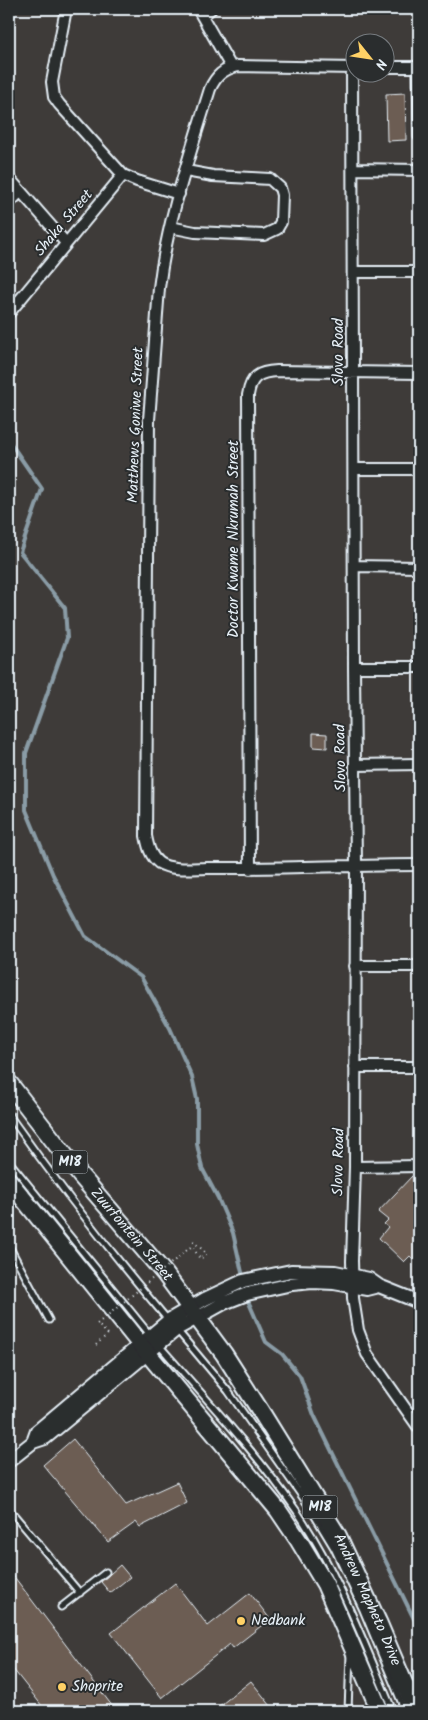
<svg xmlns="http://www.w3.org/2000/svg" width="428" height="1720" font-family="Kalam,sans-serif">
<rect width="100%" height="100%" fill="#3e3b39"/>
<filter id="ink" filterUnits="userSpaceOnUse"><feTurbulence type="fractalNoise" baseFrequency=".02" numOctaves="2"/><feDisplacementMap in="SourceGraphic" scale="10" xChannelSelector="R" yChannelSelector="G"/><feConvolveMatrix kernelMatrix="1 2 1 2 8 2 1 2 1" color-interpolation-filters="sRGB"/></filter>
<g filter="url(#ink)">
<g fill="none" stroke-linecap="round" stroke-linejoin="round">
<path stroke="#8a9ca6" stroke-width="4" d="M 9,441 L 42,489 L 20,552 L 65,608 L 67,638 L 26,753 L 26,810 L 53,875 L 85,936 L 141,977 L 170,1028 L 192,1077 L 197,1099 L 197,1144 L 202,1168 L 218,1198 L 233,1233 L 249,1303 L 266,1342 L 282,1354 L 300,1376 L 314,1415 L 419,1629"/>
</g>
<path fill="#6c5d52" stroke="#e8f1f8" d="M 405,93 L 406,140 L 387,141 L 386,94 Z
M 313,733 L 327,734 L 327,748 L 313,747 Z
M 412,1176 L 419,1184 L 419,1254 L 414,1260 L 410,1256 L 404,1262 L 379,1238 L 388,1227 L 384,1224 L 388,1220 L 378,1212 Z
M 73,1439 L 126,1505 L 177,1482 L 187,1503 L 140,1527 L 136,1522 L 108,1542 L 43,1465 Z
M 120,1565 L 130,1577 L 110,1593 L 101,1582 Z
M 9,1570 L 116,1711 L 46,1711 L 9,1664 Z
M 175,1583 L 208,1626 L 250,1593 L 270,1619 L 233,1648 L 230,1644 L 162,1698 L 111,1633 Z
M 251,1681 L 275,1711 L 213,1711 Z"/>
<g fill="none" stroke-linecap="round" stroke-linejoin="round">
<g stroke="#e8f1f8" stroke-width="9">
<path id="service" d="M 416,67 L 417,137
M 9,1115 C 59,1186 112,1254 168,1320
M 9,1161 L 151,1336
M 9,1246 L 49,1320
M 177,1330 L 228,1391 L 308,1505 L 334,1548 L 363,1610 L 405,1711
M 158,1344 C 205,1398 255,1451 296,1510 C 338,1572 364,1643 393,1711
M 10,1510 L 80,1593
M 61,1607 L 106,1572
M 348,1711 L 350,1654"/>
</g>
<g stroke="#e8f1f8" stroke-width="14">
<path id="minor" d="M 66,9 L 52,82 L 54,97 L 59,104 L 123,175 L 137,181 L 179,194
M 198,9 L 231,67
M 203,15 L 211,9
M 386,67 L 419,67
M 352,68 L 354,667 L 356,865 L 355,1167 L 352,1261 L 353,1298 L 358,1330 L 367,1354 L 419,1428
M 356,68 L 238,66 C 223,69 216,76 210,89 C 190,154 167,221 159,288 L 149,420 L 146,836 C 148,846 150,856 159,863 C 172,871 194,868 208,868 C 279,869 349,865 419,865
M 353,169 L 419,170
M 9,178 L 66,243
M 9,203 L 20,192
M 170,227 L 195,232 L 264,235 L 277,229 L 281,222 L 282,195 L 280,188 L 270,179 L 213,176 L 186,171
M 354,272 L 419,272
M 9,313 L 123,175
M 355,469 L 419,469
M 354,566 L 419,567
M 354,667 L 419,667
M 356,765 L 419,764
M 250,869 L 248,395 C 251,376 259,372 277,371 L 419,373
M 355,966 L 419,966
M 355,1067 L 419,1067
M 355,1167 L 419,1166"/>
</g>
<g stroke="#e8f1f8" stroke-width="16">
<path id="tertiary" d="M 33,1442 L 37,1431 L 169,1320 L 205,1299 L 243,1281 L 291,1271 L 335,1272 L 369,1279 L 379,1286 L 419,1302
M 9,1461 L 33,1442 L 45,1438 L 177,1329 L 224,1303 L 247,1294 L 292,1284 L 312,1282 L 334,1283 L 367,1289 L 379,1286"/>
</g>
<g stroke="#e8f1f8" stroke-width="20">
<g id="primary">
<path id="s1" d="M 9,1083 L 80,1175 L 165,1274 L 224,1354 L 263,1415 L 338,1536 L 378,1622 L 416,1711"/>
<path d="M 9,1181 L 140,1344 L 278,1510 L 299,1541 L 325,1584 L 380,1711"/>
</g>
</g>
<path stroke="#e8f1f8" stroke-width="2" stroke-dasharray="1 4" stroke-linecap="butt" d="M 193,1241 L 207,1254
M 96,1345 L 108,1334"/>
<use href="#service" stroke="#2a2d2e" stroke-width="5"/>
<use href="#minor" stroke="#2a2d2e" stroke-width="10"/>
<use href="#tertiary" stroke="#2a2d2e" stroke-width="12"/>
<use href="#primary" stroke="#2a2d2e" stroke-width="16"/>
<path stroke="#e8f1f8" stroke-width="2" stroke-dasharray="1 4" stroke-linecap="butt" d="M 108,1334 L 97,1324 L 192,1246 L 200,1259 L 207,1254"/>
</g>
</g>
<g fill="#ffd166" stroke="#2a2d2e" stroke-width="2">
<circle cx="241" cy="1621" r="5"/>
<circle cx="62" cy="1687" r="5"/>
</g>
<g text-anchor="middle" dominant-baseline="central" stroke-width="4" stroke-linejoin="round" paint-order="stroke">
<g fill="#2a2d2e" stroke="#afb6bb" stroke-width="1">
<rect x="52.5" y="1150.5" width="35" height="23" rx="4"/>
<rect x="302.5" y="1495.5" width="35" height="23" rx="4"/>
</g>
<g font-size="14" font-weight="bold" fill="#e8f1f8">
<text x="70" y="1162">M18</text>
<text x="320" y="1507">M18</text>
</g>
<g font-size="15" fill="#e8f1f8" stroke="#2a2d2e">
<text transform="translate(64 223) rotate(-50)">Shaka Street</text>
<text transform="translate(339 352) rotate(-90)">Slovo Road</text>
<text transform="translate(136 425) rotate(-88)">Matthews Goniwe Street</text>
<text transform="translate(234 539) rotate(-90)">Doctor Kwame Nkrumah Street</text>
<text transform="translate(341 758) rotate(-91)">Slovo Road</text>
<text transform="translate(339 1162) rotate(-89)">Slovo Road</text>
<text stroke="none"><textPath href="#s1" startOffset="195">Zuurfontein Street</textPath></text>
<text stroke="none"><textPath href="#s1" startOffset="631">Andrew Mapheto Drive</textPath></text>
</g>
<g font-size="15" fill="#e8f1f8" stroke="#2a2d2e" text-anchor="start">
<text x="251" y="1621">Nedbank</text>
<text x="72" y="1687">Shoprite</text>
</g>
</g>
<rect width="428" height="1720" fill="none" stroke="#2a2d2e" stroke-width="30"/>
<rect x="15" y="15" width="398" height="1690" fill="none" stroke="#e8f1f8" stroke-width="2" filter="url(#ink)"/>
<g transform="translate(370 58) rotate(120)"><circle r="24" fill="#2a2d2e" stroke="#767b7f"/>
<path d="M0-4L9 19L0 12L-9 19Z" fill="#ffd166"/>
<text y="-8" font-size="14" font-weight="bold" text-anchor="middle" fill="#e8f1f8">N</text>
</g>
</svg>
